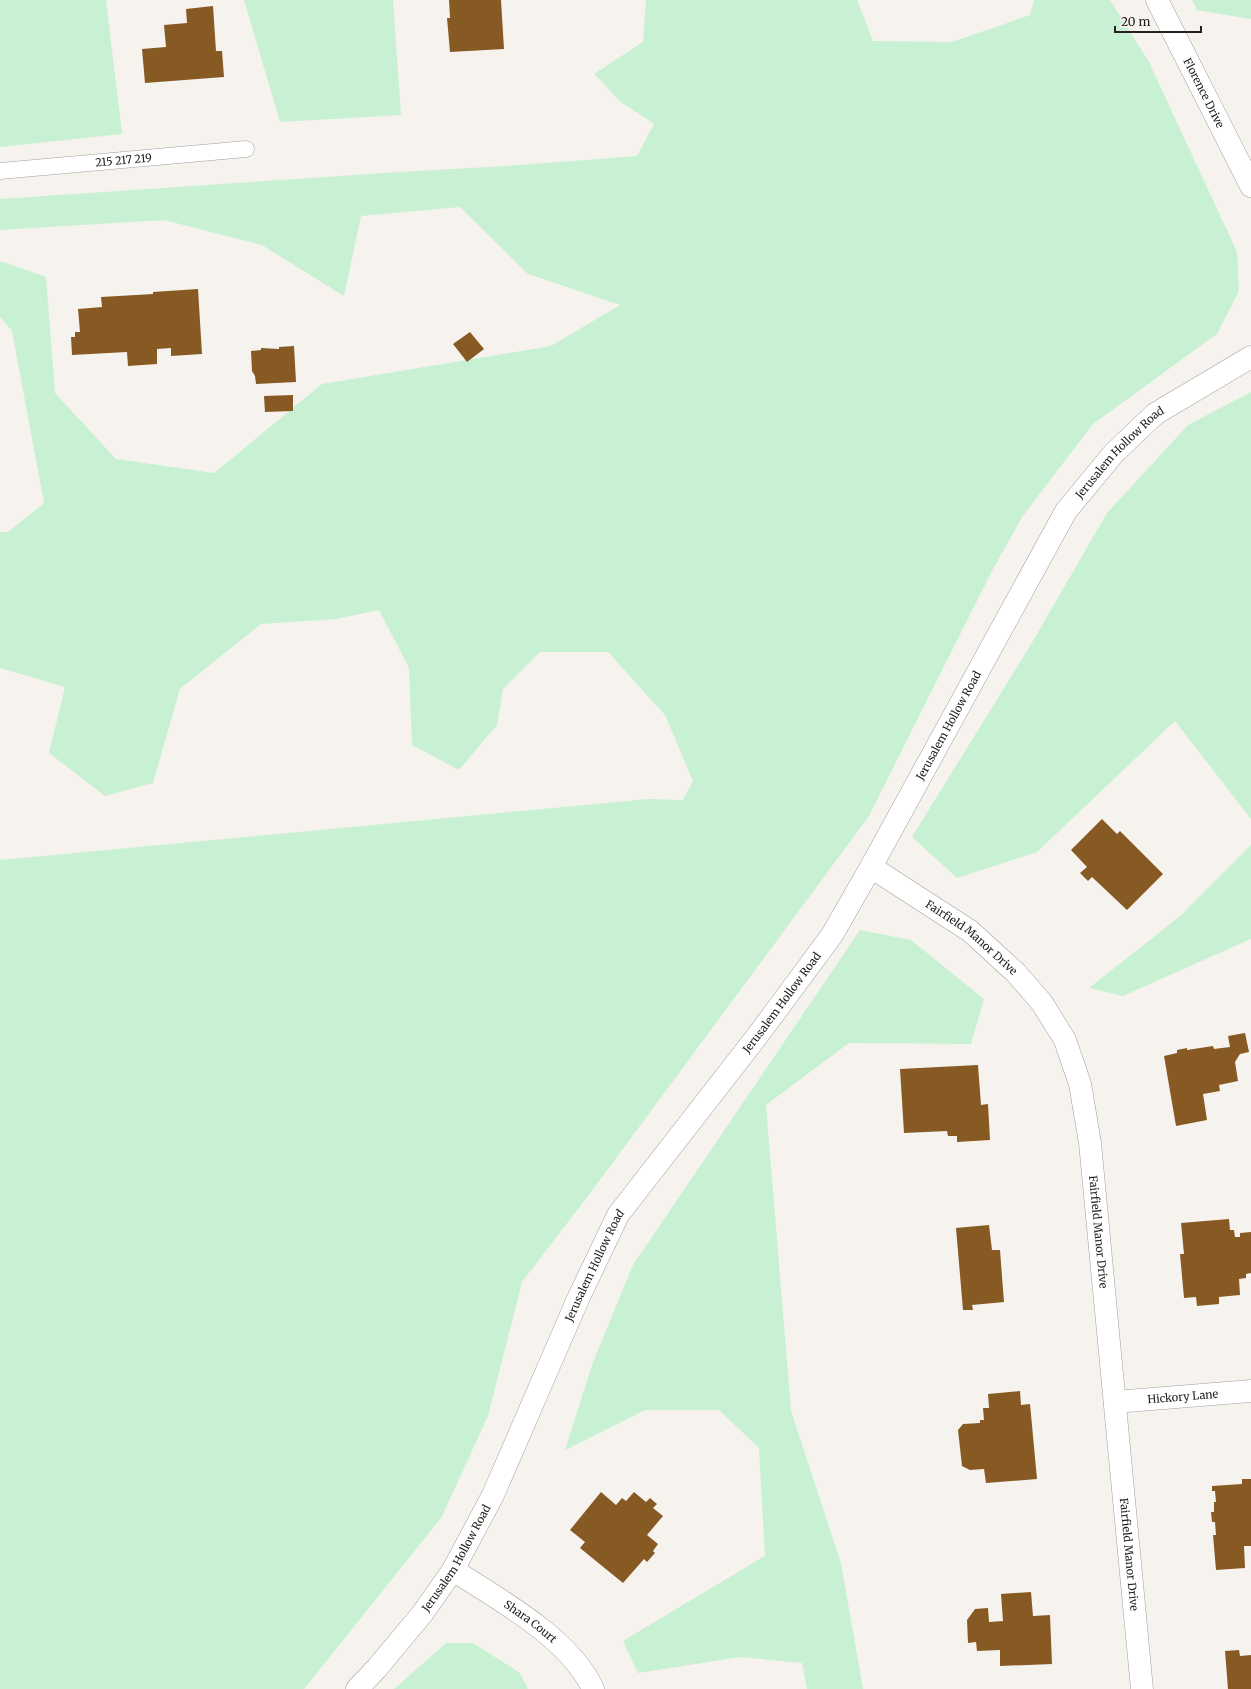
<svg xmlns="http://www.w3.org/2000/svg" width="1251" height="1689" font-family="Merriweather,serif">
<rect width="100%" height="100%" fill="#f6f3ef"/>
<path fill="#c8f0d2" d="M 0,0 L 106,0 L 122,134 L 0,147 Z
M 244,0 L 393,0 L 401,115 L 280,122 Z
M 646,0 L 857,0 L 873,41 L 952,42 L 1030,15 L 1034,0 L 1110,0 L 1149,62 L 1237,252 L 1239,291 L 1217,334 L 1093,424 L 1022,517 L 993,569 L 869,816 L 591,1192 L 522,1282 L 488,1416 L 441,1518 L 304,1689 L 0,1689 L 0,860 L 649,799 L 683,800 L 693,781 L 665,715 L 608,652 L 540,652 L 503,689 L 497,725 L 459,770 L 412,745 L 409,668 L 379,610 L 336,619 L 261,624 L 180,689 L 153,783 L 105,796 L 49,753 L 65,687 L 0,668 L 0,532 L 8,532 L 44,503 L 12,331 L 0,317 L 0,264 L 1,261 L 46,277 L 55,393 L 116,459 L 214,473 L 322,384 L 551,346 L 620,305 L 528,274 L 460,207 L 361,216 L 344,296 L 262,245 L 164,220 L 0,230 L 0,199 L 400,172 L 521,165 L 637,156 L 654,124 L 621,102 L 594,74 L 643,42 Z
M 1192,0 L 1251,0 L 1251,19 L 1197,10 Z
M 1251,392 L 1251,819 L 1175,721 L 1037,852 L 957,878 L 912,837 L 1030,646 L 1107,513 L 1188,425 Z
M 1251,845 L 1251,939 L 1123,996 L 1089,988 L 1179,917 Z
M 860,930 L 911,940 L 984,999 L 971,1044 L 849,1043 L 766,1105 L 791,1411 L 841,1563 L 863,1689 L 807,1689 L 802,1663 L 740,1657 L 638,1673 L 623,1641 L 765,1556 L 759,1448 L 719,1410 L 645,1410 L 565,1450 L 593,1362 L 633,1265 Z
M 446,1643 L 473,1643 L 520,1673 L 528,1689 L 394,1689 Z"/>
<path fill="#885a23" d="M 449,0 L 501,0 L 504,49 L 450,52 L 447,18 L 450,18 Z
M 213,6 L 216,51 L 222,51 L 224,77 L 145,83 L 142,49 L 166,47 L 164,25 L 187,23 L 186,9 Z
M 198,289 L 202,354 L 171,356 L 171,348 L 157,349 L 157,364 L 128,366 L 127,352 L 72,355 L 71,337 L 75,337 L 75,332 L 80,332 L 78,309 L 102,307 L 101,297 L 153,294 L 153,292 Z
M 470,332 L 484,349 L 467,362 L 453,344 Z
M 294,346 L 296,382 L 256,384 L 255,376 L 252,371 L 251,351 L 261,350 L 261,348 L 279,349 L 279,347 Z
M 293,395 L 293,411 L 265,412 L 264,396 Z
M 1102,819 L 1117,834 L 1120,831 L 1163,874 L 1127,910 L 1092,877 L 1088,881 L 1080,873 L 1087,867 L 1071,850 Z
M 1245,1033 L 1249,1052 L 1240,1054 L 1235,1062 L 1238,1081 L 1219,1085 L 1220,1091 L 1203,1094 L 1207,1120 L 1176,1126 L 1164,1056 L 1177,1053 L 1177,1050 L 1187,1048 L 1187,1050 L 1213,1046 L 1214,1049 L 1230,1047 L 1228,1036 Z
M 978,1065 L 981,1105 L 988,1104 L 990,1140 L 957,1142 L 957,1136 L 948,1136 L 947,1131 L 904,1133 L 900,1069 Z
M 1229,1219 L 1230,1230 L 1234,1230 L 1235,1237 L 1240,1237 L 1240,1233 L 1251,1232 L 1251,1273 L 1246,1274 L 1246,1278 L 1239,1279 L 1240,1295 L 1219,1297 L 1219,1304 L 1197,1306 L 1196,1297 L 1184,1298 L 1180,1254 L 1184,1254 L 1181,1223 Z
M 989,1225 L 992,1250 L 1000,1250 L 1004,1302 L 972,1305 L 973,1310 L 963,1310 L 956,1228 Z
M 1020,1391 L 1021,1405 L 1030,1404 L 1037,1479 L 986,1483 L 984,1469 L 970,1470 L 962,1466 L 958,1430 L 963,1424 L 980,1423 L 980,1420 L 984,1420 L 983,1408 L 989,1408 L 988,1394 Z
M 1242,1479 L 1251,1479 L 1251,1546 L 1244,1546 L 1245,1568 L 1216,1570 L 1213,1535 L 1216,1535 L 1215,1522 L 1212,1522 L 1211,1512 L 1214,1512 L 1214,1502 L 1216,1502 L 1215,1491 L 1212,1491 L 1212,1486 L 1242,1484 Z
M 601,1492 L 616,1505 L 622,1498 L 626,1501 L 634,1492 L 646,1502 L 650,1498 L 657,1504 L 653,1508 L 663,1516 L 647,1535 L 658,1544 L 653,1551 L 655,1553 L 647,1562 L 644,1559 L 623,1583 L 580,1548 L 585,1542 L 570,1530 Z
M 1031,1592 L 1033,1616 L 1050,1615 L 1052,1664 L 1000,1666 L 1000,1650 L 977,1651 L 976,1642 L 968,1643 L 967,1620 L 975,1609 L 988,1608 L 989,1622 L 1003,1621 L 1001,1594 Z
M 1239,1650 L 1240,1656 L 1251,1655 L 1251,1689 L 1228,1689 L 1225,1651 Z"/>
<g fill="none" stroke-linecap="round" stroke-linejoin="round">
<g stroke="#a29f9b" stroke-width="17">
<g id="service">
<path id="s1" d="M 0,171 L 246,149"/>
</g>
</g>
<g stroke="#a29f9b" stroke-width="23">
<g id="minor">
<path id="s2" d="M 1157,0 L 1251,186"/>
<path id="s3" d="M 871,867 L 970,931 L 1016,973 L 1042,1003 L 1065,1040 L 1080,1084 L 1090,1143 L 1142,1689"/>
<path id="s4" d="M 1115,1402 L 1251,1391"/>
<path id="s5" d="M 453,1570 C 498,1599 570,1638 593,1689"/>
<path id="s6" d="M 357,1689 L 377,1668 L 422,1614 L 453,1570 L 493,1495 L 578,1299 L 618,1215 L 758,1035 L 832,935 L 871,867 L 1066,511 L 1114,453 L 1155,414 L 1251,357"/>
</g>
</g>
<use href="#service" stroke="#fff" stroke-width="16"/>
<use href="#minor" stroke="#fff" stroke-width="22"/>
</g>
<g text-anchor="middle" dominant-baseline="central" stroke-width="4" stroke-linejoin="round" paint-order="stroke">
<g font-size="11" fill="#232220" stroke="#f6f3ef">
<text stroke="none"><textPath href="#s2" startOffset="104">Florence Drive</textPath></text>
<text stroke="none"><textPath href="#s1" startOffset="124">215 217 219</textPath></text>
<text stroke="none"><textPath href="#s6" startOffset="1461">Jerusalem Hollow Road</textPath></text>
<text stroke="none"><textPath href="#s6" startOffset="1137">Jerusalem Hollow Road</textPath></text>
<text stroke="none"><textPath href="#s3" startOffset="123">Fairfield Manor Drive</textPath></text>
<text stroke="none"><textPath href="#s6" startOffset="813">Jerusalem Hollow Road</textPath></text>
<text stroke="none"><textPath href="#s3" startOffset="459">Fairfield Manor Drive</textPath></text>
<text stroke="none"><textPath href="#s6" startOffset="489">Jerusalem Hollow Road</textPath></text>
<text stroke="none"><textPath href="#s4" startOffset="68">Hickory Lane</textPath></text>
<text stroke="none"><textPath href="#s3" startOffset="783">Fairfield Manor Drive</textPath></text>
<text stroke="none"><textPath href="#s6" startOffset="165">Jerusalem Hollow Road</textPath></text>
<text stroke="none"><textPath href="#s5" startOffset="93">Shara Court</textPath></text>
</g>
</g>
<path d="M1115 26v6h86v-6" fill="none" stroke="#232220" stroke-width="2"/>
<text x="1121" y="26" font-size="12" fill="#232220" stroke="#f6f3ef" stroke-width="3" paint-order="stroke">20 m</text>
</svg>
